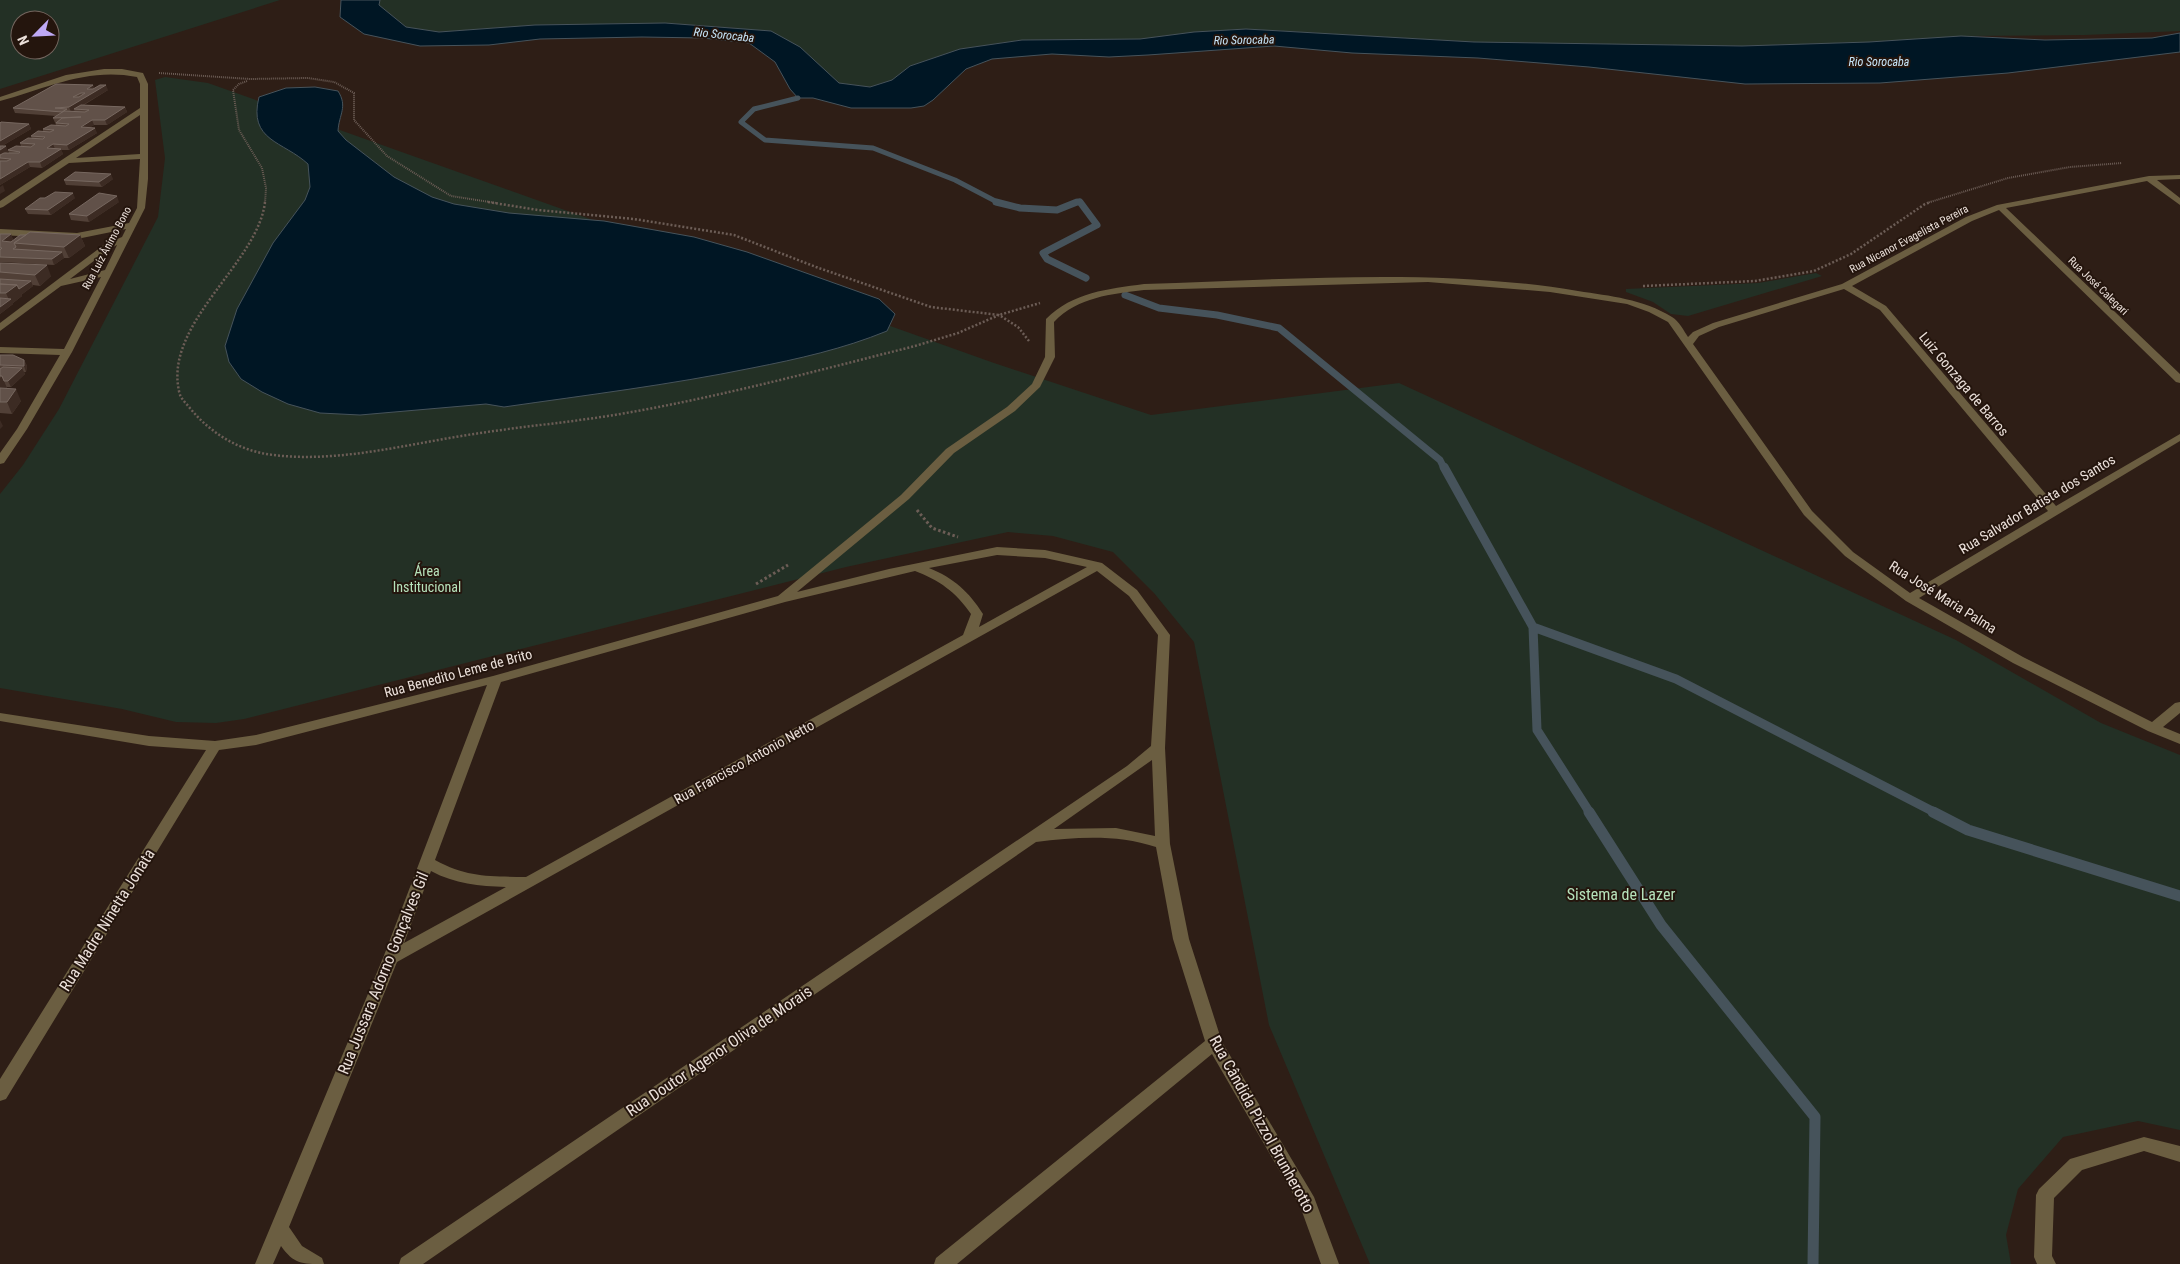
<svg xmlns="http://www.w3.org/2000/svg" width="2180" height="1264" font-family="'Roboto Condensed',sans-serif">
<rect width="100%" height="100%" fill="#2e1e16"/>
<path fill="#233025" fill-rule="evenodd" d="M 0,0 L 280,0 L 0,89 ZM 20,20 L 50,20 L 50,50 L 20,50 Z
M 380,0 L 2180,0 L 2180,31 L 2084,35 L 1961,36 L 1869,42 L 1742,46 L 1474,42 L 1246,29 L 1194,32 L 1140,39 L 1022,40 L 960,49 L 910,66 L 892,80 L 870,87 L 839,83 L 823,69 L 736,28 L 665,23 L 535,25 L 439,32 L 406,27 L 379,5 Z
M 165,77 L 208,83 L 994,363 L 1151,415 L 1399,383 L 1956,640 L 2101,723 L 2180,755 L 2180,1130 L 2138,1121 L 2063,1137 L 2018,1189 L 2006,1235 L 2011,1264 L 1370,1264 L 1269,1025 L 1194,642 L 1154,593 L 1113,552 L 1053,536 L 1008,532 L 846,567 L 244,719 L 216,723 L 176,722 L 122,709 L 0,688 L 0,494 L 23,465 L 59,409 L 158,217 L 165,158 L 155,80 Z
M 1816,273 L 1822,276 L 1688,316 L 1671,314 L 1653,302 L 1626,292 L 1626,289 L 1758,283 Z"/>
<path fill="#001624" stroke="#46535b" d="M 341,0 L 380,0 L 379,5 L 406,27 L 439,32 L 535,25 L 665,23 L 771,31 L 800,47 L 839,83 L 870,87 L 892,80 L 910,66 L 960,49 L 1022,40 L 1140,39 L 1194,32 L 1246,29 L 1474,42 L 1742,46 L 1869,42 L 1961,36 L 2045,40 L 2152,38 L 2180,33 L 2180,52 L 2008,73 L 1880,83 L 1745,84 L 1589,67 L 1478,58 L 1352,53 L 1274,46 L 1148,55 L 1109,57 L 1052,54 L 992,59 L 966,69 L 933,100 L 924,106 L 911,108 L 851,108 L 813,98 L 798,98 L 790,89 L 775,62 L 749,43 L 703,38 L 642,37 L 540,39 L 489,45 L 420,46 L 364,34 L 340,17 Z
M 315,87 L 338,91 C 348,107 339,114 338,131 L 346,140 L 394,177 L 432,197 L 454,204 L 509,213 L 604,221 L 694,237 L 747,252 L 879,299 L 895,314 L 887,331 C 843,349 798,359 752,368 C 669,385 587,395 504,407 L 486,404 L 360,415 L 320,413 L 288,404 L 262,392 L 241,379 L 229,362 L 225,346 L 237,309 L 273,243 L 305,200 L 310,187 L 308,164 C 283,141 248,141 259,97 L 286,88 Z"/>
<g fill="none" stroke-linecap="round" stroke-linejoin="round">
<path stroke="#46535b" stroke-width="5" d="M 798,98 L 754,109 L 741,122 L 765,140 L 873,148 L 955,180 L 999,203
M 1074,203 L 1079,201 L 1081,203"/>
<path stroke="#46535b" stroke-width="7" d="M 996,202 L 1020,208 L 1057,210 L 1077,202
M 1080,202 L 1097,225 L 1043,253 L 1047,259 L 1086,278
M 1125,295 L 1159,308 L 1217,315 L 1279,328 L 1440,460 L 1444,468"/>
<path stroke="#46535b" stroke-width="9" d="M 1444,467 L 1533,627 L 1676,679 L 1936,813
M 1533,627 L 1537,730 L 1590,813"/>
<path stroke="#46535b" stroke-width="11" d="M 1589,812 L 1661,925 L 1815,1117 L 1813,1264
M 1933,812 L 1968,830 L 2180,896"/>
<path stroke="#6c5d56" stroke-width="2" stroke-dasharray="1 1" stroke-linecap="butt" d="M 159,73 L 250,79 L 308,78 L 334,82 L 354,93 L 354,120 L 387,156 L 451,196 L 496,203
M 247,81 L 239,84 L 233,90 L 239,130 L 262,168 L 266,188 L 265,203
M 1927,203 L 2008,178 L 2070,167 L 2122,163"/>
<path stroke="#6c5d56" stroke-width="2.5" stroke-dasharray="2 2" stroke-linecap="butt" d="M 265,202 C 258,263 164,323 179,391 C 180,398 185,402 189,407 C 210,433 239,451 273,455 C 340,463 407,444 474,434 C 524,426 575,422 626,413 C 723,396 820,370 915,346 L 958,333 L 999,315 L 1018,327 L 1029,341
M 488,202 L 538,210 L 634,219 L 734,235 L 816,267 L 931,307 L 999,315 L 1040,303
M 1643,286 L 1755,281 L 1814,271 L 1851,254 L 1925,204 L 1931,202"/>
<path stroke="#6c5d56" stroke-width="3" stroke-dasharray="2.5 2.5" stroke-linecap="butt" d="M 917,510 L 932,528 L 958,537
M 756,584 L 788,565"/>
<path fill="#6b5e41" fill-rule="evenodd" d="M 104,69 L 122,69 L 143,73 L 148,84 L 148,179 L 145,208 L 72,352 L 27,429 L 4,463 L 0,464 L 0,453 L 17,429 L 60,355 L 0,353 L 0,347 L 64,349 L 101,277 L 61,286 L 0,331 L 0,323 L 105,244 L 122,237 L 126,229 L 77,239 L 0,235 L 0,229 L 77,233 L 129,223 L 137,208 L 140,159 L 69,163 L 3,207 L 0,208 L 0,201 L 140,108 L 140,84 L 137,77 C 88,67 47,88 0,101 L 0,97 L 66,75 ZM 140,115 L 140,154 L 76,158 ZM 117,245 L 105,270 L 70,279 L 111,248 Z
M 2180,175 L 2180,179 L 2157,180 L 2180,198 L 2180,205 L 2147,181 L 2006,208 L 2180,374 L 2180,383 L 2176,382 L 1999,210 L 1972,221 L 1852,286 L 1886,306 L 2056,506 L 2180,434 L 2180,441 L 1919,598 L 2023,657 L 2152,722 L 2175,703 L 2180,702 L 2180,713 L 2163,727 L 2180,734 L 2180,744 L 2148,731 L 2013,663 L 1906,601 L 1845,556 L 1804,515 L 1668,322 L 1649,312 L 1627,304 L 1550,292 L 1428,282 L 1144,290 C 1111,294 1078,297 1054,322 L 1055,357 L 1040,387 L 1015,411 L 954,453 L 909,499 L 797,592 L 889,569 L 997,547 L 1045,550 L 1102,563 L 1137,590 L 1170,635 L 1165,748 L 1170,844 L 1189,939 L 1222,1042 L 1314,1197 L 1339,1264 L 1321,1264 L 1300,1206 L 1212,1054 L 957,1264 L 934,1264 L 936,1258 L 1205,1041 L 1173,939 L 1156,847 C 1117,834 1076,837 1036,842 L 423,1264 L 399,1264 L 401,1258 L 1127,766 L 1151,746 L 1158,635 L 1129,596 L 1097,571 L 397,962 L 289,1227 L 302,1246 L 322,1258 L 324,1264 C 301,1264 294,1264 281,1246 L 273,1264 L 255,1264 L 383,958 L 487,685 L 256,745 L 219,750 L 6,1099 L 0,1101 L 0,1079 L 206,750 L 149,746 L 0,721 L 0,713 L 149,736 L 215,741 L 256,735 L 493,676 L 778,596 L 901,495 L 946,449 L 1007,407 L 1032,384 L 1045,357 L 1046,319 C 1073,292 1108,289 1144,284 C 1288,280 1435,267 1578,291 C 1610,296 1643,299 1672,317 C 1679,321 1684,331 1688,337 L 1693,332 L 1713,323 L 1842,284 L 1966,217 L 1997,205 L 2149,176 ZM 1844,289 L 1880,310 L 2048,511 L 1910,593 L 1853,552 L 1812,511 L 1693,344 L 1699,336 L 1719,327 ZM 997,555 L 1045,558 L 1087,567 L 979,627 L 983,614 C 969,592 954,578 929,568 ZM 915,571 C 939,580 956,592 971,614 L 963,635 L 526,877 C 489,876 468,878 435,860 L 501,682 L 785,602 ZM 1152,760 L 1155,836 L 1116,828 L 1054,829 ZM 431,871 C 455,884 479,886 506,887 L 404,943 Z
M 2144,1137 L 2180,1146 L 2180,1162 L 2144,1151 L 2082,1170 L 2054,1198 L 2052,1256 L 2056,1264 L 2037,1264 L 2034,1257 L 2036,1195 L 2039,1189 L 2070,1159 Z"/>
</g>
<path fill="#514037" d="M 93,85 L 94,89 L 108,90 L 84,105 L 125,107 L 127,112 L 107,125 L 94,125 L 90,127 L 97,133 L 69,150 L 61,150 L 63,154 L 42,168 L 30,167 L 0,185 L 0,123 L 29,124 L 31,129 L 2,146 L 8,151 L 6,153 L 9,153 L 8,150 L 21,146 L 20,143 L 32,139 L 31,136 L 43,132 L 43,129 L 56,125 L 53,118 L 56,116 L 15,113 L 13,108 Z
M 113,179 L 102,187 L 66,185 L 64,180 Z
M 75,198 L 51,215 L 28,214 L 25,209 Z
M 119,202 L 89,222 L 71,220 L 69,214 Z
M 0,234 L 11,234 L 13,240 L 80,235 L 85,246 L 69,258 L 64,258 L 54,265 L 0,262 Z
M 0,263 L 51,276 L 40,286 L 33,285 L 33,286 L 21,295 L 22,296 L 13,303 L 13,304 L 0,314 Z
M 0,355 L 24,360 L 27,366 L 26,372 L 24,372 L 25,374 L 11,387 L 7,387 L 7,388 L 21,401 L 12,414 L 0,413 Z"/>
<path fill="#3c2b23" d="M 93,85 L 95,90 L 87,89 Z
M 106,85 L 108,90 L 76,109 L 74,109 L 75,110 L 71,112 L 69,107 Z
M 125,107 L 127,112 L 107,125 L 105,120 Z
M 92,120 L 94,125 L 83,132 L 81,127 Z
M 29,124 L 31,129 L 0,147 L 0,141 Z
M 95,128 L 97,133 L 69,150 L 67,145 Z
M 53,144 L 55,149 L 47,148 Z
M 6,146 L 8,151 L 0,156 L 0,150 Z
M 61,149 L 63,154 L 42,168 L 40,162 Z
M 28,162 L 30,167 L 0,185 L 0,179 Z
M 111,174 L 113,179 L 102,187 L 99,182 Z
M 3,185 L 5,191 L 0,194 L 0,187 Z
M 73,193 L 75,198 L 51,215 L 48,210 Z
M 117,196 L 119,202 L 89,222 L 87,216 Z
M 11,234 L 13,240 L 4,247 L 2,241 Z
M 80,235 L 85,246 L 69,258 L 64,247 Z
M 62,252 L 64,258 L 54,265 L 52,259 Z
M 47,265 L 51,276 L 40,286 L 35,275 Z
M 31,281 L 33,286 L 21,295 L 22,296 L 13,303 L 13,304 L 0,314 L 0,307 L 9,300 L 6,293 L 17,285 Z
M 24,360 L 27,366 L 26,372 L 24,366 Z
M 22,368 L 25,374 L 11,387 L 8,381 Z
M 2,376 L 7,388 L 0,393 L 0,378 Z
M 16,389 L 21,401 L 12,414 L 7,402 Z
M 0,420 L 3,426 L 0,429 Z"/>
<path fill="#615149" stroke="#776860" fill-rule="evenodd" d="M 56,84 L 93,85 L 87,89 L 93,89 L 100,85 L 106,85 L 69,107 L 55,108 L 67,109 L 62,112 L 13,108 ZM 81,93 L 85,93 L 79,97 L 73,97 Z
M 81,105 L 125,107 L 105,120 L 92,120 L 81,127 L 95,128 L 67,145 L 53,144 L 47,148 L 61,149 L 40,162 L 28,162 L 0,179 L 0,161 L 7,161 L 11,159 L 0,158 L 0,155 L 4,153 L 19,153 L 20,152 L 8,150 L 16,146 L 31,147 L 35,144 L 20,143 L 28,138 L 43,139 L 45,137 L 31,136 L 38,131 L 50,132 L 54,130 L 43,129 L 51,125 L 66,126 L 69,124 L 56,123 L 62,118 L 81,117 L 53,118 L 64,111 L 85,112 L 89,110 L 74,109 Z
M 1,122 L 29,124 L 0,141 L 0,123 Z
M 0,146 L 6,146 L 0,150 Z
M 75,172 L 111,174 L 99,182 L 64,180 Z
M 55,192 L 73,193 L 48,210 L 25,209 L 40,198 L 45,198 Z
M 99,193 L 117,196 L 87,216 L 69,214 Z
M 30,232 L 80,235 L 64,247 L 14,243 Z
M 0,234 L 11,234 L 2,241 L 11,242 L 20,235 L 26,235 L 14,243 L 16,247 L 13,249 L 62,252 L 52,259 L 0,257 L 0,250 L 2,248 L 0,248 Z
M 0,263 L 47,265 L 35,275 L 0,272 Z
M 0,279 L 31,281 L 19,289 L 17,285 L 0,284 Z
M 0,284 L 17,285 L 6,293 L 0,293 Z
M 0,298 L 11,299 L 0,307 Z
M 0,355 L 13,355 L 24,360 L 24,366 L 0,365 Z
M 3,367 L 22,368 L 8,381 L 4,381 L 2,376 L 0,376 L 0,369 Z
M 0,388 L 16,389 L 7,402 L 0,402 Z"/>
<g text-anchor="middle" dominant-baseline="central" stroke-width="4" stroke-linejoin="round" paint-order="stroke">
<g font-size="11" fill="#ebe0da" stroke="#24150d">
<text transform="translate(1909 239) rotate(-28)">Rua Nicanor Evagelista Pereira</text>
<text transform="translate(107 248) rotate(-62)">Rua Luiz Ânimo Bono</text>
<text transform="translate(2098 286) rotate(44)">Rua José Calegari</text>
</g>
<g font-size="12" font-style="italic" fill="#c6e5f9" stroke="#24150d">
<text transform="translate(724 35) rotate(6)">Rio Sorocaba</text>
<text transform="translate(1244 40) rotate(-1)">Rio Sorocaba</text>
<text x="1879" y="62">Rio Sorocaba</text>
</g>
<g font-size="14" fill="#ebe0da" stroke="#24150d">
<text transform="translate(1964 384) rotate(50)">Luiz Gonzaga de Barros</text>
<text transform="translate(2037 504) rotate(-31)">Rua Salvador Batista dos Santos</text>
<text transform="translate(1943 597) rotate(32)">Rua José Maria Palma</text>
<text transform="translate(458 673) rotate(-15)">Rua Benedito Leme de Brito</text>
<text transform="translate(744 762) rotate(-29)">Rua Francisco Antonio Netto</text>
</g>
<g font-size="14" fill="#b6e2bb" stroke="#24150d">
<text x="427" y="571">Área<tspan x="427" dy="16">Institucional</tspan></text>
</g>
<g font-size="16" fill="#b6e2bb" stroke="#24150d">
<text x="1621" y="894">Sistema de Lazer</text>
</g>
<g font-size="16" fill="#ebe0da" stroke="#24150d">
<text transform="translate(107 920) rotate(-58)">Rua Madre Ninetta Jonata</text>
<text transform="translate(383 973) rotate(-68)">Rua Jussara Adorno Gonçalves Gil</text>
<text transform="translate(719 1051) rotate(-34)">Rua Doutor Agenor Oliva de Morais</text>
<text transform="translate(1262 1124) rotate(61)">Rua Cândida Pizzol Brunherotto</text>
</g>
</g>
<g transform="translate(35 35) rotate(246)"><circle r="24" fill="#24150d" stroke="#74665f"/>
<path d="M0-4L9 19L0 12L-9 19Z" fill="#bea9f5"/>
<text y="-8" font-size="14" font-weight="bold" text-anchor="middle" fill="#ebe0da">N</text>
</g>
</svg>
